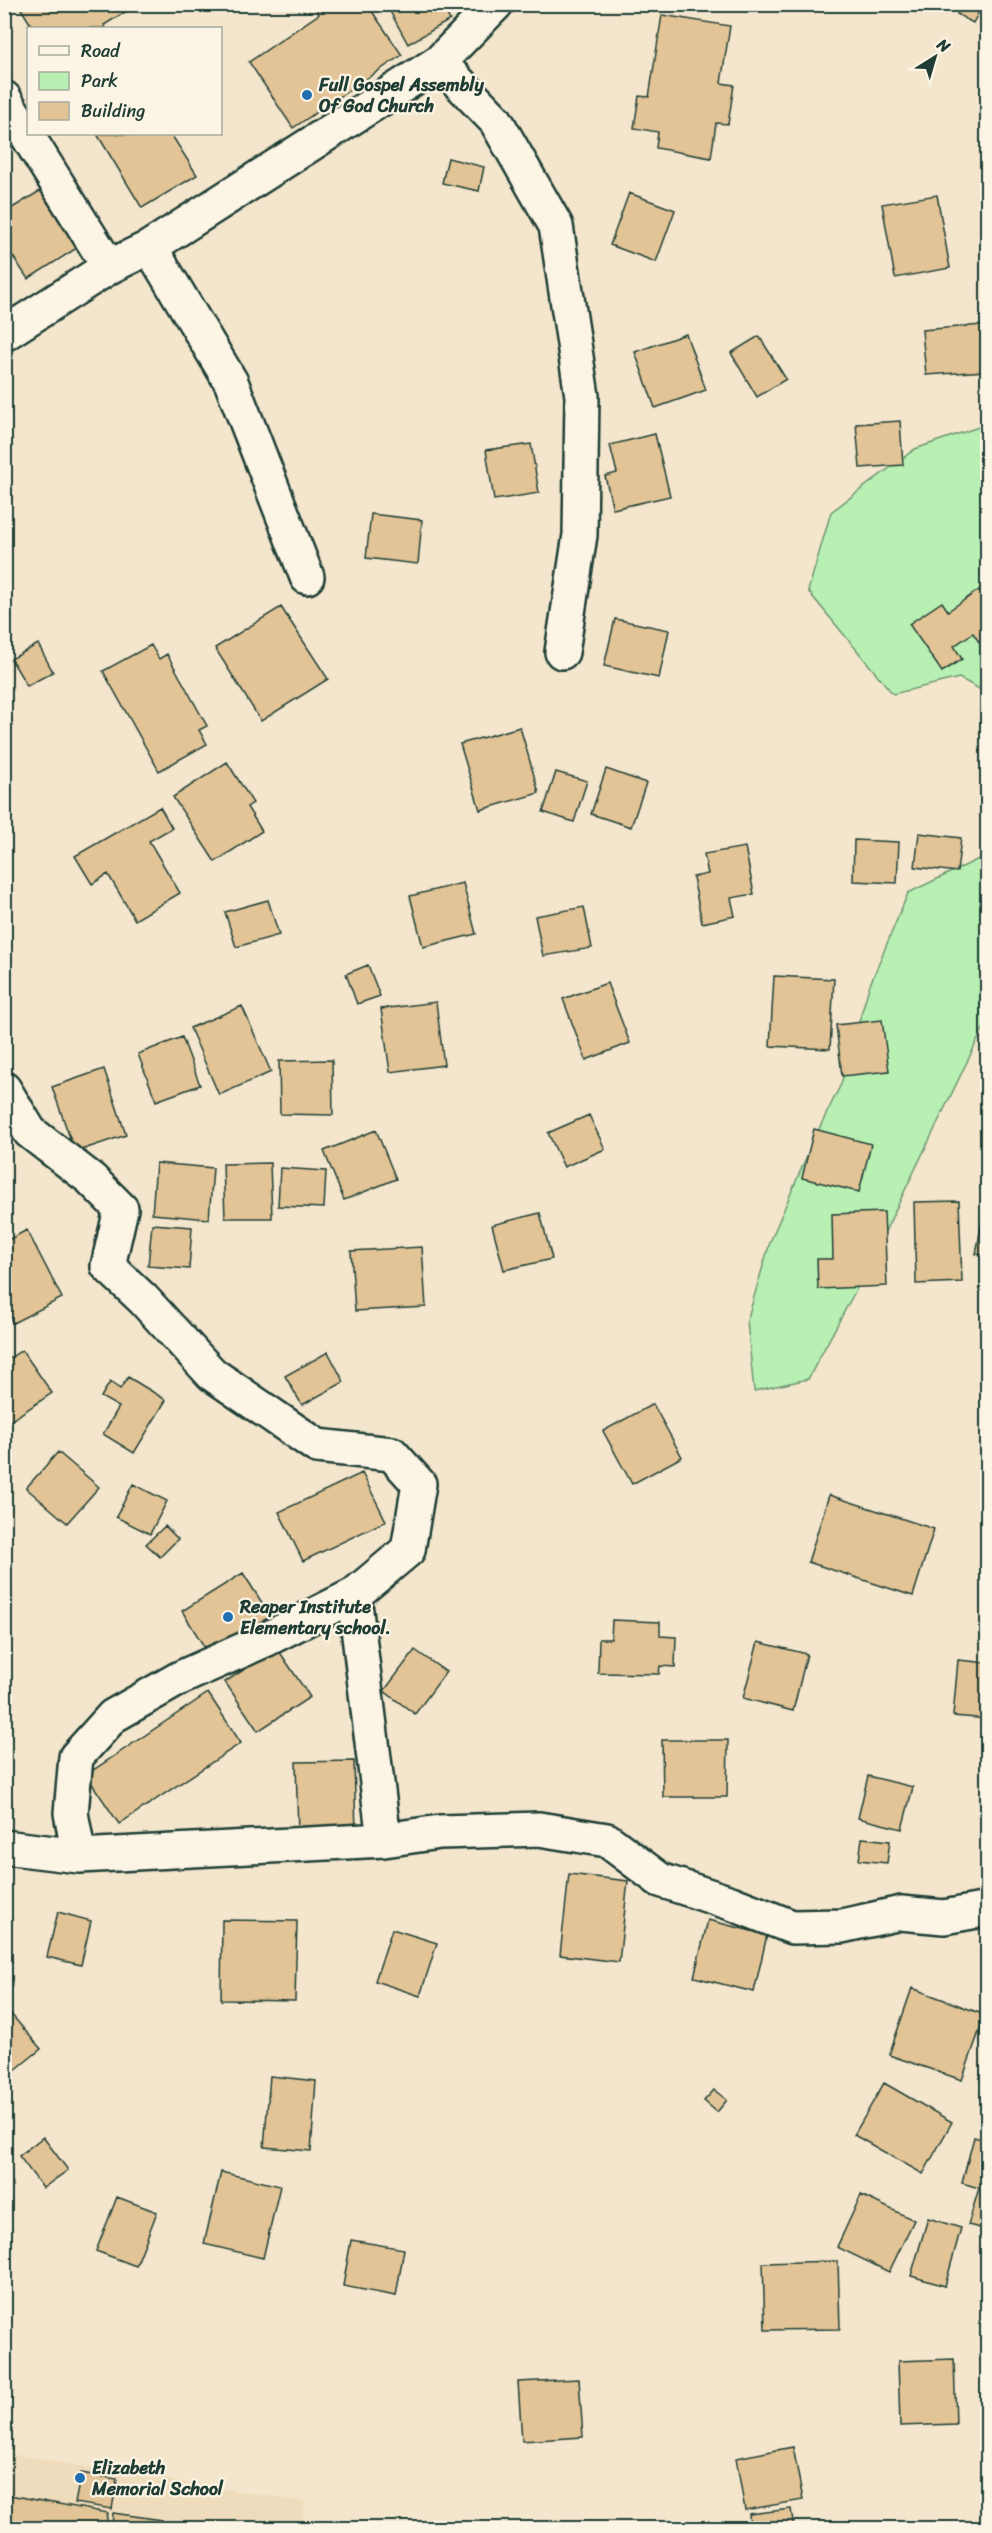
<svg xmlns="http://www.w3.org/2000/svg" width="992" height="2533" font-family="Sriracha,sans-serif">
<rect width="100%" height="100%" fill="#f4e6cd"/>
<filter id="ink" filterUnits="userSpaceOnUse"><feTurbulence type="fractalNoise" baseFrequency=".0167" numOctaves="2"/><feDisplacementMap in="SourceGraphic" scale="12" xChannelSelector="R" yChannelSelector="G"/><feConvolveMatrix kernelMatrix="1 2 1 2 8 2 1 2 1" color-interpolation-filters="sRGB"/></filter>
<g filter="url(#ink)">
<path fill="#efdcbc" d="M 4,2453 L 305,2502 L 301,2528 L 5,2528 Z"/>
<path fill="#b8efb2" stroke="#6c9673" stroke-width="1.5" d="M 987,424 L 987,693 L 959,678 L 893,694 L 808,591 L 831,512 L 915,449 Z
M 987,855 L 987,1025 L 982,1031 L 865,1273 L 808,1379 L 754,1391 L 747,1321 L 770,1242 L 814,1139 L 841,1084 L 869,987 L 908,893 Z"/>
<path fill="#e2c496" stroke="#1f3d34" stroke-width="1.5" d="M 18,4 L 138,4 L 104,25 L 106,28 L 33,28 Z
M 313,4 L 367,4 L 402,55 L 293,128 L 249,62 L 319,14 Z
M 386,4 L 441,4 L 450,20 L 408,44 Z
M 963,4 L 982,6 L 973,23 L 957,14 Z
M 662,15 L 730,26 L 721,83 L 734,85 L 728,124 L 716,123 L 711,158 L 656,148 L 658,132 L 634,128 L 639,96 L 649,97 Z
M 97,134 L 171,134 L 197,175 L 142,208 Z
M 4,135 L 12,147 L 4,152 Z
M 448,158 L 484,167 L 479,191 L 442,183 Z
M 43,189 L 80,246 L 28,279 L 4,243 L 4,213 Z
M 629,193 L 675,210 L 656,262 L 610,245 Z
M 937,195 L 950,268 L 895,278 L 882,204 Z
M 982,325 L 986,371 L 926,375 L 922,330 Z
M 686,334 L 706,390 L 655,408 L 635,352 Z
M 759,336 L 786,379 L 757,397 L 731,353 Z
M 900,421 L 903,465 L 860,468 L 856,424 Z
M 655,434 L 670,496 L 613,509 L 605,476 L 617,473 L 610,445 Z
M 531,444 L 539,493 L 494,500 L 486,450 Z
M 371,514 L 422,520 L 418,564 L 366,558 Z
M 988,584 L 988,636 L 979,642 L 973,633 L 954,646 L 962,659 L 942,672 L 909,624 L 942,602 L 948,611 Z
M 281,607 L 328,679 L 261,721 L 215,648 Z
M 615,619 L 669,630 L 659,678 L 604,666 Z
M 38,644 L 53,672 L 27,686 L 11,659 Z
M 151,645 L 159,659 L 167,654 L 207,726 L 199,730 L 207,744 L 159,771 L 103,671 Z
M 520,727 L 539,793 L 480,810 L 460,744 Z
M 227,762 L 253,803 L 247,807 L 262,831 L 215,862 L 173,797 Z
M 606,769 L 646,783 L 631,827 L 591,814 Z
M 556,772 L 587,781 L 574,822 L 543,812 Z
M 160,807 L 172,828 L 149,841 L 180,893 L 135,920 L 108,874 L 92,884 L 75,856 Z
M 919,833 L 961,838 L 957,872 L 915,867 Z
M 854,840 L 899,842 L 897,883 L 853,881 Z
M 745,847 L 754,894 L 731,898 L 735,916 L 702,923 L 693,877 L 708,874 L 704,854 Z
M 463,883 L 476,934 L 423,947 L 410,896 Z
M 268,900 L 279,935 L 236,947 L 225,912 Z
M 584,907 L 592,948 L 543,956 L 535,916 Z
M 368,965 L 380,996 L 357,1004 L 346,974 Z
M 774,976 L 834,979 L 830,1049 L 770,1046 Z
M 607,983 L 630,1043 L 586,1060 L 563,999 Z
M 436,1002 L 444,1065 L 390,1072 L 381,1009 Z
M 242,1006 L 271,1072 L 219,1095 L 190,1028 Z
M 882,1020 L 889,1071 L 842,1076 L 836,1025 Z
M 182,1037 L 200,1085 L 156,1101 L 138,1054 Z
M 332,1060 L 333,1115 L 280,1114 L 279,1061 Z
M 104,1069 L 126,1135 L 75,1152 L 52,1087 Z
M 589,1115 L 605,1149 L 564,1167 L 548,1133 Z
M 814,1129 L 871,1144 L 859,1192 L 802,1178 Z
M 376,1130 L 396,1179 L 344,1200 L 324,1151 Z
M 156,1163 L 213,1168 L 209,1219 L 152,1214 Z
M 270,1163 L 272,1218 L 225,1218 L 223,1164 Z
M 280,1168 L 326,1171 L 324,1208 L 278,1206 Z
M 988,1189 L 988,1256 L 976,1254 Z
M 959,1201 L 962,1282 L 916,1284 L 914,1202 Z
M 884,1212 L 887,1286 L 818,1289 L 817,1259 L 833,1259 L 832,1214 Z
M 540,1213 L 552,1259 L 504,1270 L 492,1225 Z
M 152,1224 L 192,1227 L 189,1269 L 148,1266 Z
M 27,1230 L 62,1298 L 13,1323 L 4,1307 L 4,1242 Z
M 422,1247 L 426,1307 L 355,1311 L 351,1251 Z
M 22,1350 L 52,1393 L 4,1425 L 4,1362 Z
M 328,1352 L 344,1382 L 302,1405 L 285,1376 Z
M 128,1377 L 166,1400 L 134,1453 L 103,1434 L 119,1407 L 101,1397 L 110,1382 L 120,1389 Z
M 653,1404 L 682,1457 L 632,1484 L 603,1431 Z
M 58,1452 L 99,1487 L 67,1523 L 26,1488 Z
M 362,1473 L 386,1521 L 303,1561 L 279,1512 Z
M 133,1484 L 167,1501 L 150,1534 L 116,1517 Z
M 829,1495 L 934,1529 L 913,1596 L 808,1562 Z
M 165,1526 L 178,1539 L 160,1557 L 146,1544 Z
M 243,1573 L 275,1623 L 213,1661 L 182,1611 Z
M 4,1577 L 12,1593 L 4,1597 Z
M 612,1620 L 660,1622 L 660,1636 L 676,1637 L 675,1667 L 660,1666 L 659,1674 L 598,1673 L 599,1639 L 611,1639 Z
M 758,1642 L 807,1654 L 793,1711 L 743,1698 Z
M 277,1648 L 310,1697 L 258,1731 L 225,1682 Z
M 415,1650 L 446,1672 L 415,1714 L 384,1691 Z
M 958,1660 L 988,1663 L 988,1719 L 953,1716 Z
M 208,1693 L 241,1743 L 119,1824 L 86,1775 Z
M 662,1740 L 728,1740 L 727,1797 L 663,1797 Z
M 354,1761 L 356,1833 L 298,1834 L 296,1762 Z
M 868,1776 L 913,1787 L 902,1829 L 858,1818 Z
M 862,1838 L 890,1841 L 887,1863 L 859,1860 Z
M 569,1874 L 628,1881 L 619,1962 L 560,1955 Z
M 58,1912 L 91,1921 L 81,1965 L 47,1957 Z
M 222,1920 L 297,1921 L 295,2001 L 221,2000 Z
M 708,1920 L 767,1935 L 754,1992 L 694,1977 Z
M 392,1929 L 437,1943 L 420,1996 L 375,1981 Z
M 4,1953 L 12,1961 L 4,1969 Z
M 912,1988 L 985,2015 L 962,2080 L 889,2055 Z
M 4,2006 L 41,2049 L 4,2079 Z
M 270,2076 L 316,2081 L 311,2151 L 264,2147 Z
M 884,2083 L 952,2122 L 923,2174 L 854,2135 Z
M 714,2090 L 727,2100 L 717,2112 L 704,2101 Z
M 43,2137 L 68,2170 L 43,2188 L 19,2156 Z
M 974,2137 L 988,2141 L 988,2230 L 968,2225 L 979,2188 L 962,2183 Z
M 221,2172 L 280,2186 L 263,2258 L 204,2244 Z
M 861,2195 L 914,2220 L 889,2272 L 837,2247 Z
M 117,2197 L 157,2212 L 136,2266 L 96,2251 Z
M 928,2218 L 961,2228 L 945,2286 L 911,2276 Z
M 351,2240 L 404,2249 L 396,2296 L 343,2286 Z
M 838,2261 L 840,2329 L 765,2330 L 763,2263 Z
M 954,2359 L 956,2424 L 900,2426 L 898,2361 Z
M 579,2379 L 583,2437 L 522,2441 L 518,2382 Z
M 793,2447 L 803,2500 L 745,2510 L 736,2458 Z
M 81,2473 L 117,2479 L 112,2509 L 75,2503 Z
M 4,2494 L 108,2513 L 105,2528 L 4,2528 Z
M 791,2509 L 794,2528 L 750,2528 L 749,2514 Z
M 113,2513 L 162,2520 L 161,2528 L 112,2528 Z"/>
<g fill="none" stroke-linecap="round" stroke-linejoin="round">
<g stroke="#1f3d34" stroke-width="38">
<path id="minor" d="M 439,62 L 496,121 L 556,226 L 582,396 L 580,535 L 562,652
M 4,98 L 109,267
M 150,247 L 231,382 L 307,577
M 4,334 L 109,267 L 150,247 L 439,62 L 496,4
M 4,1089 L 30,1132 L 91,1179 L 121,1209 L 108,1266 L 143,1299 L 212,1374 L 317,1446 L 392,1454 L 419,1484 L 408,1550 L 354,1595 L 265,1640 L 180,1678 L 113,1716 L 76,1757 L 71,1813 L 79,1856
M 354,1595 L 384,1840
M 4,1847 L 79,1856 L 384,1840 L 440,1832 L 539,1829 L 607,1840 L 660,1880 L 731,1903 L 792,1927 L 842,1926 L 901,1913 L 944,1917 L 988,1909"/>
</g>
<use href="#minor" stroke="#fcf5e5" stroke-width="33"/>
</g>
</g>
<g fill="#1f6fb2" stroke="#fcf5e5" stroke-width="2">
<circle cx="307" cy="95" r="6"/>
<circle cx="228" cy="1617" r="6"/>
<circle cx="80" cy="2478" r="6"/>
</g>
<g text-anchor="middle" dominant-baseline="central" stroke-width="4.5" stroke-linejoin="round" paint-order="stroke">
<g font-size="18" font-weight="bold" fill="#1f3d34" stroke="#fcf5e5" text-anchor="start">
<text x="319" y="85">Full Gospel Assembly<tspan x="319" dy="21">Of God Church</tspan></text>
<text x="240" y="1607">Reaper Institute<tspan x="240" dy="21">Elementary school.</tspan></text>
<text x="92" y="2468">Elizabeth<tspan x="92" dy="21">Memorial School</tspan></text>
</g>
</g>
<rect width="992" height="2533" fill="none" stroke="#fcf5e5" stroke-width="24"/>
<rect x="12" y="12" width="968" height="2509" fill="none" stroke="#1f3d34" stroke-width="2" filter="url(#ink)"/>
<rect x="27" y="27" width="195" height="108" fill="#fcf5e5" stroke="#a4ab9e" stroke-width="1.5"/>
<rect x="39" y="46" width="30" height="9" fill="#fcf5e5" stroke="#a4ab9e" stroke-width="1.5"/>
<text x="81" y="57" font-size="18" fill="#1f3d34">Road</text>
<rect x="39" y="72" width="30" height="18" fill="#b8efb2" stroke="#a4ab9e" stroke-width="1.5"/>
<text x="81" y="87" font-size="18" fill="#1f3d34">Park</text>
<rect x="39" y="102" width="30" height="18" fill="#e2c496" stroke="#a4ab9e" stroke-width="1.5"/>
<text x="81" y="117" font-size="18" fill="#1f3d34">Building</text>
<g transform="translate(935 57) rotate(37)" stroke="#fcf5e5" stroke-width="4.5" paint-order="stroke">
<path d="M0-4.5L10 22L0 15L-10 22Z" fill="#1f3d34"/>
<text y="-9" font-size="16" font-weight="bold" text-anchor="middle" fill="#1f3d34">N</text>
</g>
</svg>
